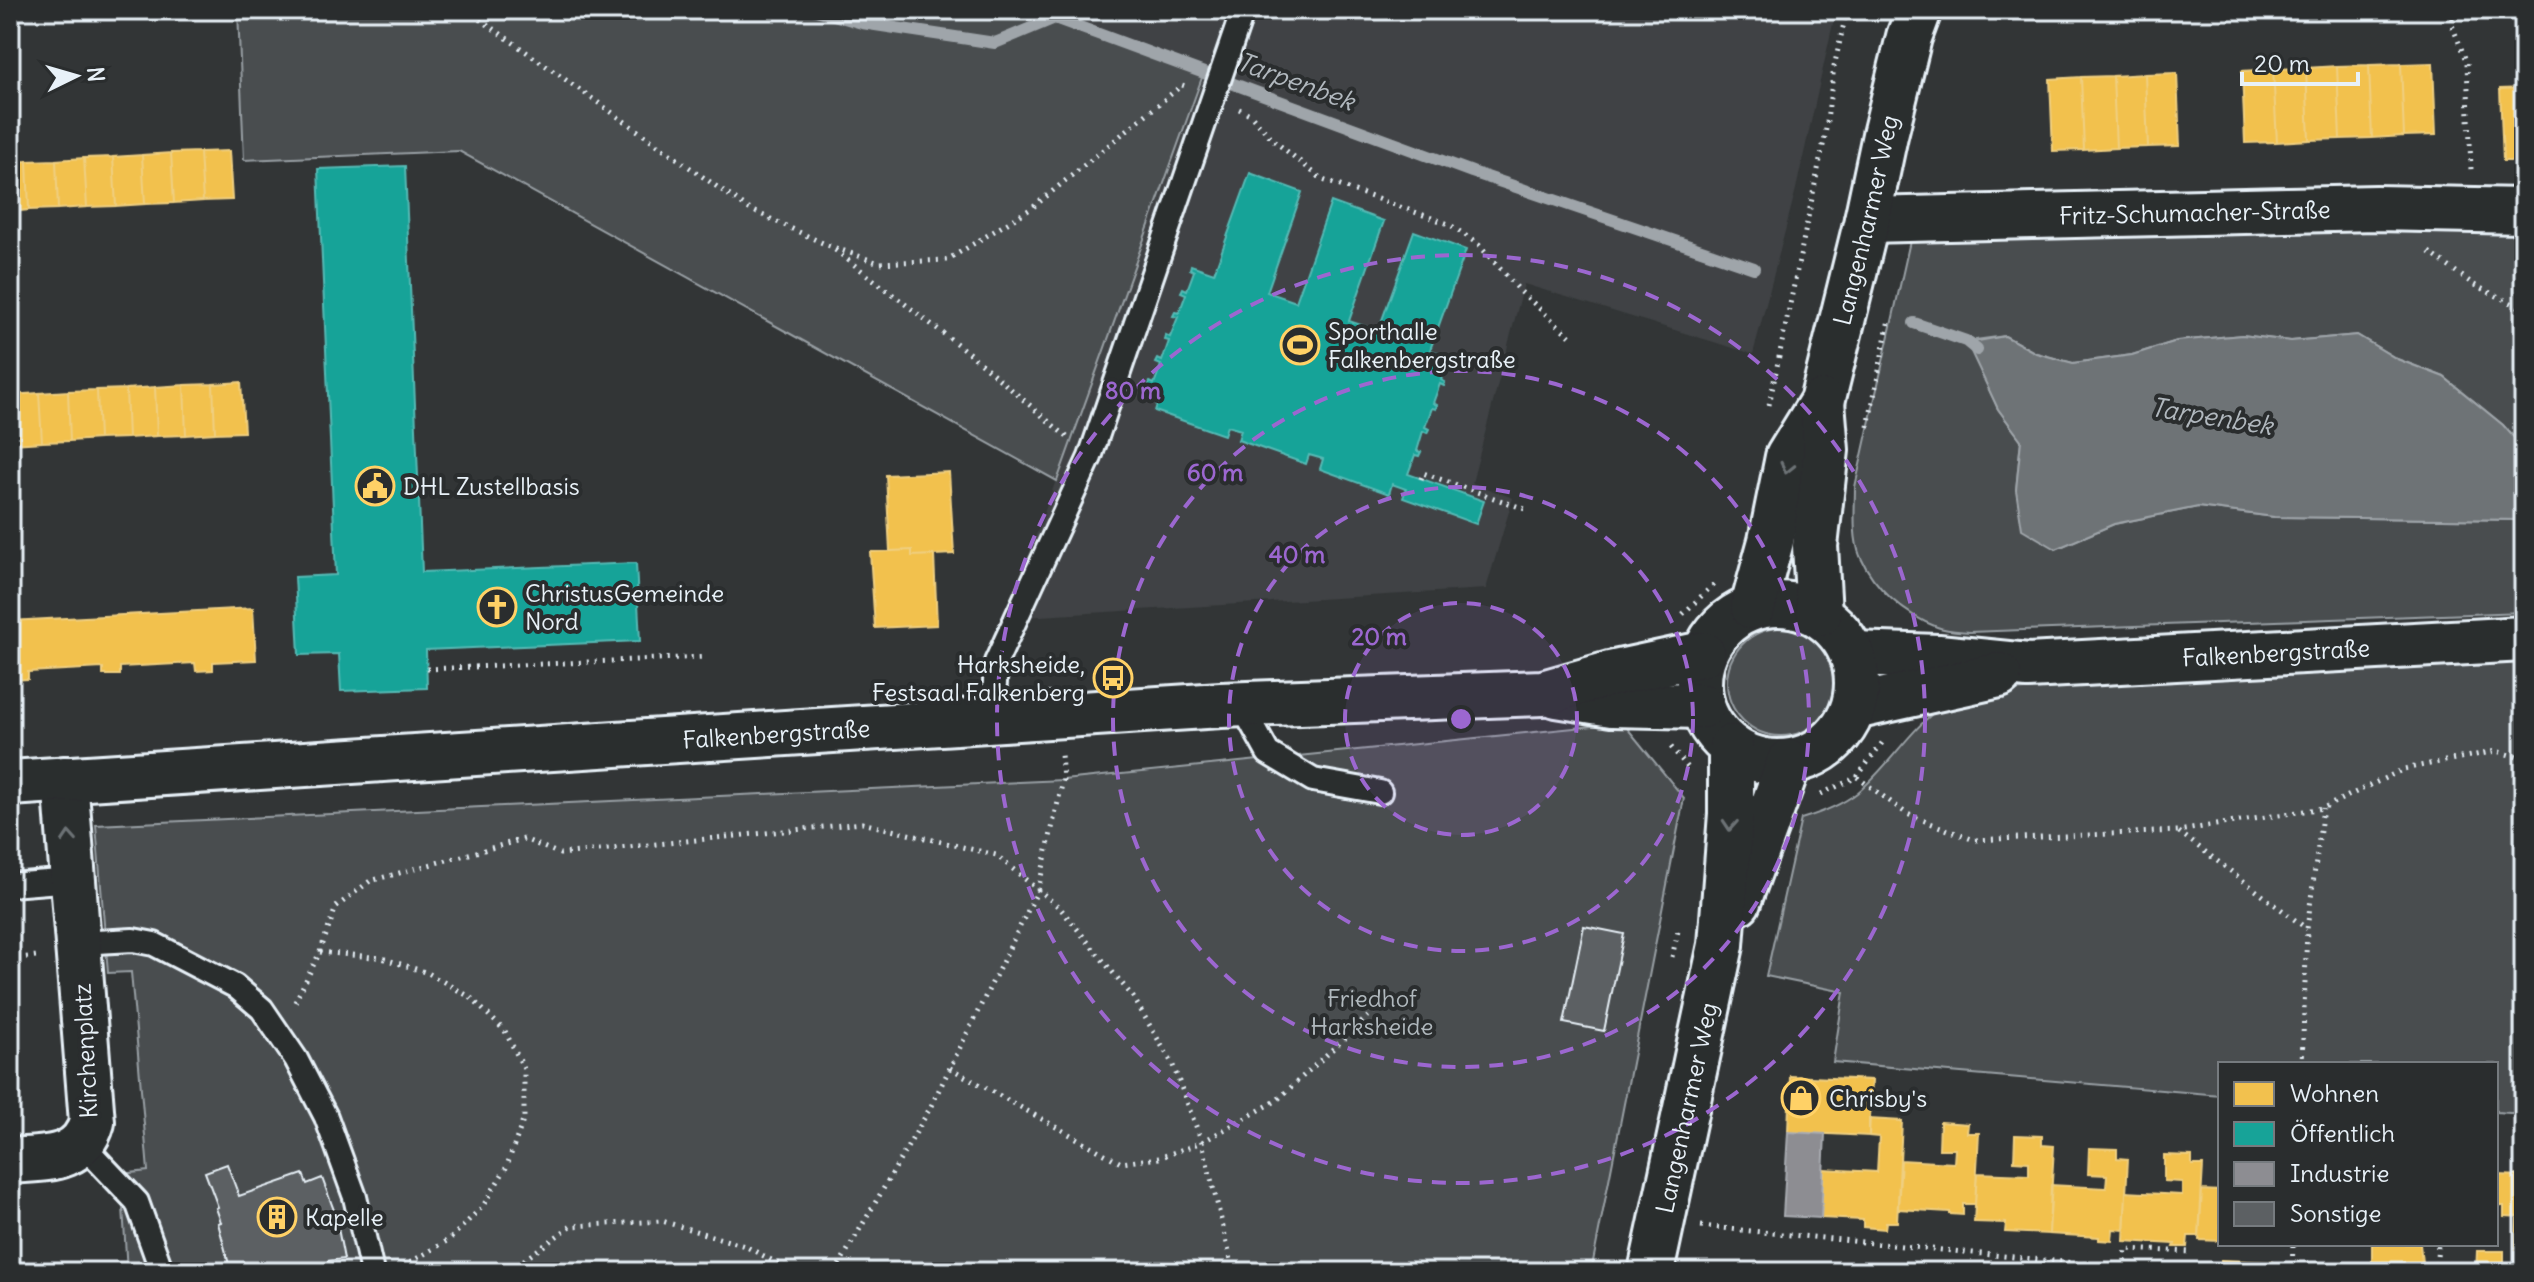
<svg xmlns="http://www.w3.org/2000/svg" width="2534" height="1282" font-family="Delius,sans-serif">
<rect width="100%" height="100%" fill="#323536"/>
<filter id="ink" filterUnits="userSpaceOnUse"><feTurbulence type="fractalNoise" baseFrequency=".0125" numOctaves="2"/><feDisplacementMap in="SourceGraphic" scale="16" xChannelSelector="R" yChannelSelector="G"/><feConvolveMatrix kernelMatrix="1 2 1 2 8 2 1 2 1" color-interpolation-filters="sRGB"/></filter>
<g filter="url(#ink)">
<path fill="#3f4244" d="M 1015,10 L 1836,10 L 1796,189 L 1753,354 L 1524,284 L 1472,483 L 1513,498 L 1486,589 L 1006,618 L 1204,72 Z"/>
<path fill="#494d4f" stroke="#989fa4" stroke-width="2" d="M 238,10 L 1015,10 L 1204,72 L 1057,481 L 459,151 L 244,160 Z
M 2308,227 L 2524,228 L 2524,449 L 2503,425 L 2444,377 L 2397,359 L 2357,335 L 2291,341 L 2242,335 L 2177,341 L 2132,355 L 2073,363 L 2036,353 L 2005,336 L 1967,341 L 1998,409 L 2021,440 L 2016,490 L 2056,549 L 2114,524 L 2198,507 L 2274,517 L 2524,520 L 2524,612 L 1969,632 C 1958,631 1947,631 1937,627 C 1905,615 1874,588 1860,556 C 1852,536 1855,508 1855,487 L 1910,241 Z
M1727 682a54 54 0 1 1 108 0a54 54 0 1 1-108 0Z
M 2524,661 L 2524,1114 L 2496,1112 L 2496,1064 L 2220,1064 L 2220,1095 L 1833,1062 L 1844,992 L 1766,976 L 1801,819 C 1821,813 1840,806 1857,793 C 1889,767 1910,728 1944,705 C 1953,699 1964,697 1973,693 Z
M 1623,723 L 1684,798 L 1591,1272 L 127,1272 L 121,1174 L 148,1171 L 131,972 L 108,973 L 96,825 L 1063,780 Z"/>
<path fill="#6e7376" stroke="#9fa5aa" stroke-width="2" d="M 2242,335 L 2291,341 L 2357,335 L 2397,359 L 2444,377 L 2503,425 L 2524,449 L 2524,520 L 2274,517 L 2198,507 L 2114,524 L 2056,549 L 2022,529 L 2016,490 L 2021,440 L 1998,409 L 1966,341 L 1973,342 L 2005,336 L 2036,353 L 2073,363 L 2132,355 L 2177,341 Z"/>
<path fill="#f2c14e" stroke="#efcf81" stroke-width="2" d="M 2494,10 L 2524,10 L 2524,17 L 2494,18 Z
M 2433,63 L 2436,135 L 2404,136 L 2401,64 Z
M 2401,64 L 2404,136 L 2372,138 L 2369,65 Z
M 2369,65 L 2372,138 L 2340,139 L 2337,66 Z
M 2337,66 L 2340,139 L 2309,140 L 2306,68 Z
M 2306,68 L 2309,140 L 2277,142 L 2273,69 Z
M 2273,69 L 2277,142 L 2245,143 L 2242,71 Z
M 2177,73 L 2180,146 L 2148,147 L 2145,74 Z
M 2145,74 L 2148,147 L 2116,148 L 2113,76 Z
M 2113,76 L 2116,148 L 2084,150 L 2081,77 Z
M 2081,77 L 2084,150 L 2053,151 L 2050,79 Z
M 2524,88 L 2524,161 L 2503,161 L 2500,89 Z
M 229,151 L 232,200 L 203,201 L 200,152 Z
M 200,152 L 203,201 L 174,203 L 171,153 Z
M 171,153 L 174,203 L 145,204 L 142,155 Z
M 142,155 L 145,204 L 116,206 L 113,157 Z
M 113,157 L 116,206 L 87,207 L 84,158 Z
M 84,158 L 87,207 L 58,209 L 56,160 Z
M 56,160 L 58,209 L 29,210 L 27,161 Z
M 27,161 L 29,210 L 10,212 L 10,162 Z
M 241,382 L 244,432 L 215,433 L 213,384 Z
M 213,384 L 215,433 L 186,435 L 184,385 Z
M 184,385 L 186,435 L 157,436 L 155,387 Z
M 155,387 L 157,436 L 128,438 L 126,389 Z
M 126,389 L 128,438 L 99,439 L 97,390 Z
M 97,390 L 99,439 L 70,441 L 68,391 Z
M 68,391 L 70,441 L 42,442 L 39,393 Z
M 39,393 L 42,442 L 13,444 L 10,395 Z
M 949,472 L 954,554 L 912,556 L 912,550 L 890,551 L 886,475 Z
M 912,550 L 912,556 L 934,555 L 937,625 L 875,628 L 870,552 Z
M 253,608 L 256,660 L 213,662 L 213,670 L 196,671 L 195,663 L 120,667 L 120,675 L 103,675 L 103,668 L 28,672 L 28,679 L 11,680 L 10,621 Z
M 1790,1076 L 1872,1080 L 1869,1136 L 1788,1132 Z
M 1869,1119 L 1902,1121 L 1897,1222 L 1886,1222 L 1885,1229 L 1863,1227 L 1863,1220 L 1821,1218 L 1824,1169 L 1877,1172 L 1879,1137 L 1869,1136 Z
M 1940,1122 L 1968,1124 L 1967,1133 L 1979,1133 L 1975,1204 L 1963,1204 L 1963,1215 L 1950,1214 L 1950,1212 L 1898,1209 L 1901,1160 L 1954,1163 L 1955,1149 L 1939,1149 Z
M 2015,1135 L 2042,1136 L 2042,1145 L 2054,1146 L 2049,1234 L 2005,1232 L 2006,1223 L 1974,1222 L 1977,1173 L 2029,1175 L 2029,1162 L 2014,1161 Z
M 2089,1148 L 2117,1149 L 2117,1158 L 2128,1159 L 2124,1230 L 2113,1229 L 2112,1241 L 2099,1240 L 2099,1237 L 2049,1234 L 2051,1185 L 2106,1188 L 2107,1175 L 2088,1174 Z
M 2164,1155 L 2192,1156 L 2192,1165 L 2203,1165 L 2199,1236 L 2188,1236 L 2187,1247 L 2174,1247 L 2175,1244 L 2124,1241 L 2126,1192 L 2182,1195 L 2182,1182 L 2164,1181 Z
M 2497,1175 L 2524,1176 L 2524,1217 L 2504,1216 L 2504,1206 L 2496,1206 Z
M 2202,1190 L 2220,1191 L 2220,1241 L 2199,1240 Z
M 2517,1217 L 2524,1217 L 2524,1272 L 2476,1272 L 2477,1251 L 2504,1251 L 2504,1266 L 2515,1266 Z
M 2372,1244 L 2420,1244 L 2423,1272 L 2333,1272 L 2333,1264 L 2372,1265 Z
M 2221,1260 L 2272,1262 L 2271,1272 L 2221,1272 Z"/>
<path fill="#17a398" stroke="#56bab5" stroke-width="2" d="M 405,166 L 422,572 L 636,563 L 640,641 L 426,650 L 427,688 L 341,691 L 339,654 L 299,655 L 295,577 L 336,575 L 318,169 Z
M 1250,173 L 1302,192 L 1267,292 L 1296,302 L 1331,202 L 1384,221 L 1349,321 L 1378,331 L 1414,231 L 1466,250 L 1430,350 L 1454,358 L 1452,362 L 1448,361 L 1441,380 L 1445,382 L 1444,386 L 1440,384 L 1433,403 L 1437,405 L 1436,409 L 1432,408 L 1425,427 L 1429,429 L 1427,433 L 1423,431 L 1417,451 L 1421,452 L 1419,456 L 1415,455 L 1408,474 L 1484,501 L 1476,524 L 1403,498 L 1406,489 L 1392,484 L 1389,494 L 1320,469 L 1323,459 L 1309,455 L 1306,464 L 1238,440 L 1241,430 L 1227,426 L 1224,435 L 1155,411 L 1158,401 L 1145,396 L 1150,382 L 1154,384 L 1161,365 L 1156,363 L 1158,359 L 1162,361 L 1169,341 L 1165,340 L 1166,335 L 1170,337 L 1178,317 L 1173,316 L 1175,312 L 1179,313 L 1186,294 L 1181,292 L 1183,288 L 1187,290 L 1194,271 L 1190,269 L 1191,265 L 1214,273 Z"/>
<path fill="#8d8d92" stroke="#a8abb1" stroke-width="2" d="M 1788,1132 L 1825,1134 L 1821,1218 L 1783,1216 Z"/>
<g fill="none" stroke-linecap="round" stroke-linejoin="round">
<path stroke="#9fa5aa" stroke-width="12" d="M 816,10 L 862,23 L 995,43 L 1055,18 L 1472,172 L 1754,268
M 1914,323 L 1966,341 L 1977,350"/>
</g>
<path fill="#5c6063" stroke="#e8f1f8" stroke-width="2" d="M 1584,926 L 1624,934 L 1604,1031 L 1564,1023 Z
M 227,1164 L 239,1196 L 303,1174 L 307,1184 L 322,1178 L 335,1213 L 344,1259 L 328,1261 L 328,1272 L 231,1272 L 218,1223 L 221,1222 L 216,1208 L 218,1207 L 205,1172 Z"/>
<g fill="none" stroke-linecap="round" stroke-linejoin="round">
<g stroke="#e8f1f8" stroke-width="28">
<path id="lane" d="M 1242,706 L 1268,753 L 1313,780 L 1380,792
M 993,721 L 996,662 L 1090,457 L 1241,16
M 10,885 L 72,880
M 78,943 L 133,940 L 154,944 L 235,986 L 262,1009 L 296,1059 L 326,1117 L 355,1197 L 372,1272
M 82,1144 L 137,1202 L 162,1272"/>
</g>
<g stroke="#e8f1f8" stroke-width="50">
<g id="street">
<path id="s1" d="M 1867,220 L 2376,208 L 2524,211"/>
<path id="s2" d="M 1853,654 L 1938,657 L 2028,666 L 2524,639"/>
<path d="M 1854,707 L 1999,675"/>
<path d="M 10,1161 C 44,1158 81,1162 92,1122 L 65,779"/>
</g>
</g>
<g stroke="#e8f1f8" stroke-width="50">
<g id="secondary">
<circle cx="1778" cy="683" r="79"/>
<path id="s3" d="M 1753,607 L 1771,541 L 1788,457 L 1822,402 L 1867,220 L 1885,135 L 1909,37 L 1919,10"/>
<path d="M 1819,614 L 1815,546 L 1826,450 L 1822,402"/>
<path d="M 1557,695 L 1612,704 L 1702,706"/>
<path id="s4" d="M 10,783 L 1221,705 L 1543,693 L 1610,674 L 1703,654"/>
<path d="M 1738,902 L 1789,762"/>
<path id="s5" d="M 1651,1272 L 1721,945 L 1731,814 L 1731,747"/>
</g>
</g>
<path stroke="#e8f1f8" stroke-width="5" stroke-dasharray="2 6" stroke-linecap="butt" d="M 467,10 L 747,208 L 827,245 L 879,263 L 947,260 L 1032,208 L 1182,85 L 1185,86
M 2452,10 L 2452,25 L 2467,63 L 2471,170
M 1239,109 L 1250,114 L 1273,140 L 1323,180 L 1449,224 L 1479,245 L 1521,292 L 1570,336
M 835,250 L 970,354 L 1067,437
M 2429,252 L 2474,285 L 2524,309
M 1769,405 L 1825,136 L 1834,67 L 1847,10
M 1868,427 L 1889,319
M 1421,479 L 1423,473 L 1525,509
M 1683,614 L 1716,582
M 427,669 L 704,657
M 1671,747 L 1690,770
M 1857,777 L 1907,814 L 1974,840 L 2178,831 L 2323,808 L 2404,769 L 2496,751 L 2524,759
M 1821,794 L 1857,777 L 1882,743
M 2179,832 L 2307,929
M 320,952 L 382,958 L 428,973 L 470,997 L 505,1031 L 524,1069 L 524,1118 L 506,1168 L 483,1206 L 450,1239 L 399,1269
M 1672,957 L 1678,931
M 10,959 L 37,956
M 295,1002 L 320,952 L 336,907 L 370,881 L 524,839 L 560,854 L 862,823 L 996,855 L 1060,908 L 1133,997 L 1172,1063 L 1202,1142 L 1234,1272
M 2302,1064 L 2307,929 L 2323,808
M 950,1068 L 1121,1163 L 1159,1158 L 1202,1142 L 1276,1101 L 1375,1010
M 1701,1226 L 2124,1268 L 2126,1249 L 2192,1252
M 513,1272 L 521,1262 L 571,1226 L 662,1221 L 745,1246 L 794,1272
M 835,1272 L 929,1110 L 1038,890 L 1063,780 L 1061,754
M 2292,1272 L 2293,1244
M 2436,1272 L 2438,1244"/>
<use href="#lane" stroke="#2a2d2e" stroke-width="22"/>
<use href="#street" stroke="#2a2d2e" stroke-width="44"/>
<use href="#secondary" stroke="#2a2d2e" stroke-width="44"/>
</g>
<defs><path id="oneway-chevron" d="M-2-3.5L2.5 0L-2 3.5" fill="none" stroke-width="1.6" stroke-linecap="round" stroke-linejoin="round" transform="scale(2)"/></defs>
<g stroke="#6c7275">
<use href="#oneway-chevron" transform="translate(1787 468) rotate(103)"/>
<use href="#oneway-chevron" transform="translate(1730 825) rotate(94)"/>
<use href="#oneway-chevron" transform="translate(69 837) rotate(-94)"/>
</g>
</g>
<circle cx="1461" cy="719" r="116" fill="#9c67d0" fill-opacity=".12"/>
<g fill="none" stroke="#9c67d0" stroke-width="4" stroke-dasharray="14 10">
<circle cx="1461" cy="719" r="116"/>
<circle cx="1461" cy="719" r="232"/>
<circle cx="1461" cy="719" r="348"/>
<circle cx="1461" cy="719" r="464"/>
</g>
<defs>
<g id="stadium-ring" transform="scale(2)"><circle r="9.5" fill="#2a2d2e" stroke="#ffd166" stroke-width="1.5"/><path d="M0-5a6.5 5 0 1 0 0 10a6.5 5 0 1 0 0-10ZM-3.5-1.8h7v3.6h-7Z" fill="#ffd166"/></g>
<g id="civic-ring" transform="scale(2)"><circle r="9.5" fill="#2a2d2e" stroke="#ffd166" stroke-width="1.5"/><path d="M-.6-6.5H3V-4.5H.6V-3L4-1V1h2V6H-6V1h2V-1L-.6-3ZM-1.2 2.5V6h2.4V2.5Z" fill="#ffd166"/></g>
<g id="church-ring" transform="scale(2)"><circle r="9.5" fill="#2a2d2e" stroke="#ffd166" stroke-width="1.5"/><path d="M-1.2-6h2.4v3.5h3.3v2.4h-3.3V6h-2.4V-.1h-3.3v-2.4h3.3Z" fill="#ffd166"/></g>
<g id="bus-ring" transform="scale(2)"><circle r="9.5" fill="#2a2d2e" stroke="#ffd166" stroke-width="1.5"/><path d="M-5-6H5V4H4V6H2V4H-2V6H-4V4H-5ZM-3.5-4V0h7V-4ZM-3.5 1.2v1.5H-2V1.2ZM2 1.2v1.5H3.5V1.2Z" fill="#ffd166"/></g>
<g id="shop-ring" transform="scale(2)"><circle r="9.5" fill="#2a2d2e" stroke="#ffd166" stroke-width="1.5"/><path d="M-5-2.5h2.3a2.7 3.5 0 0 1 5.4 0H5L5.5 6h-11ZM-1.5-2.5h3a1.5 2.3 0 0 0-3 0Z" fill="#ffd166"/></g>
<g id="building-ring" transform="scale(2)"><circle r="9.5" fill="#2a2d2e" stroke="#ffd166" stroke-width="1.5"/><path d="M-4-6H4V6H1V3H-1V6H-4ZM-2.5-4.3h1.7v1.8h-1.7ZM.8-4.3h1.7v1.8H.8ZM-2.5-1h1.7V.8h-1.7ZM.8-1h1.7V.8H.8Z" fill="#ffd166"/></g>
</defs>
<g fill-rule="evenodd">
<use href="#stadium-ring" x="1300" y="345"/>
<use href="#civic-ring" x="375" y="486"/>
<use href="#church-ring" x="497" y="607"/>
<use href="#bus-ring" x="1113" y="678"/>
<use href="#shop-ring" x="1801" y="1098"/>
<use href="#building-ring" x="277" y="1217"/>
</g>
<g text-anchor="middle" dominant-baseline="central" stroke-width="8" stroke-linejoin="round" paint-order="stroke">
<g font-size="24" fill="#e8f1f8" stroke="#2a2d2e">
<text stroke="none"><textPath href="#s1" startOffset="328">Fritz-Schumacher-Straße</textPath></text>
<text stroke="none"><textPath href="#s3" startOffset="406">Langenharmer Weg</textPath></text>
<text stroke="none"><textPath href="#s2" startOffset="424">Falkenbergstraße</textPath></text>
<text stroke="none"><textPath href="#s4" startOffset="768">Falkenbergstraße</textPath></text>
<text transform="translate(85 1051) rotate(-93)">Kirchenplatz</text>
<text stroke="none"><textPath href="#s5" startOffset="168">Langenharmer Weg</textPath></text>
</g>
<g font-size="24" fill="#e8f1f8" stroke="#2a2d2e" text-anchor="start">
<text x="1328" y="331">Sporthalle<tspan x="1328" dy="28">Falkenbergstraße</tspan></text>
<text x="403" y="486">DHL Zustellbasis</text>
<text x="525" y="593">ChristusGemeinde<tspan x="525" dy="28">Nord</tspan></text>
<text x="1085" y="664" text-anchor="end">Harksheide,<tspan x="1085" dy="28">Festsaal Falkenberg</tspan></text>
<text x="1829" y="1098">Chrisby's</text>
<text x="305" y="1217">Kapelle</text>
</g>
<g font-size="24" fill="#b0b8bd" stroke="#2a2d2e">
<text x="1372" y="998">Friedhof<tspan x="1372" dy="28">Harksheide</tspan></text>
</g>
<g font-size="26" font-style="italic" fill="#b1b8be" stroke="#2a2d2e">
<text transform="translate(1296 81) rotate(20)">Tarpenbek</text>
<text transform="translate(2212 416) rotate(9)">Tarpenbek</text>
</g>
</g>
<circle cx="1461" cy="719" r="12" fill="#9c67d0" stroke="#2a2d2e" stroke-width="4"/>
<g font-size="24" text-anchor="middle" font-weight="bold" fill="#9c67d0" stroke="#2a2d2e" stroke-width="8" stroke-linejoin="round" paint-order="stroke">
<text x="1133" y="399">80 m</text>
<text x="1215" y="481">60 m</text>
<text x="1297" y="563">40 m</text>
<text x="1379" y="645">20 m</text>
</g>
<rect width="2534" height="1282" fill="none" stroke="#2a2d2e" stroke-width="40"/>
<rect x="20" y="20" width="2494" height="1242" fill="none" stroke="#e8f1f8" stroke-width="3" filter="url(#ink)"/>
<rect x="2218" y="1062" width="280" height="184" fill="#2a2d2e" stroke="#767b7f" stroke-width="2"/>
<rect x="2234" y="1082" width="40" height="24" fill="#f2c14e" stroke="#767b7f" stroke-width="2"/>
<text x="2290" y="1102" font-size="24" fill="#e8f1f8">Wohnen</text>
<rect x="2234" y="1122" width="40" height="24" fill="#17a398" stroke="#767b7f" stroke-width="2"/>
<text x="2290" y="1142" font-size="24" fill="#e8f1f8">Öffentlich</text>
<rect x="2234" y="1162" width="40" height="24" fill="#8d8d92" stroke="#767b7f" stroke-width="2"/>
<text x="2290" y="1182" font-size="24" fill="#e8f1f8">Industrie</text>
<rect x="2234" y="1202" width="40" height="24" fill="#5c6063" stroke="#767b7f" stroke-width="2"/>
<text x="2290" y="1222" font-size="24" fill="#e8f1f8">Sonstige</text>
<g transform="translate(76 76) rotate(85)" stroke="#2a2d2e" stroke-width="6" paint-order="stroke">
<path d="M0-6L14 30L0 20L-14 30Z" fill="#e8f1f8"/>
<text y="-12" font-size="22" font-weight="bold" text-anchor="middle" fill="#e8f1f8">N</text>
</g>
<path d="M2242 72v12h116v-12" fill="none" stroke="#e8f1f8" stroke-width="4"/>
<text x="2254" y="72" font-size="24" fill="#e8f1f8" stroke="#2a2d2e" stroke-width="6" paint-order="stroke">20 m</text>
</svg>
